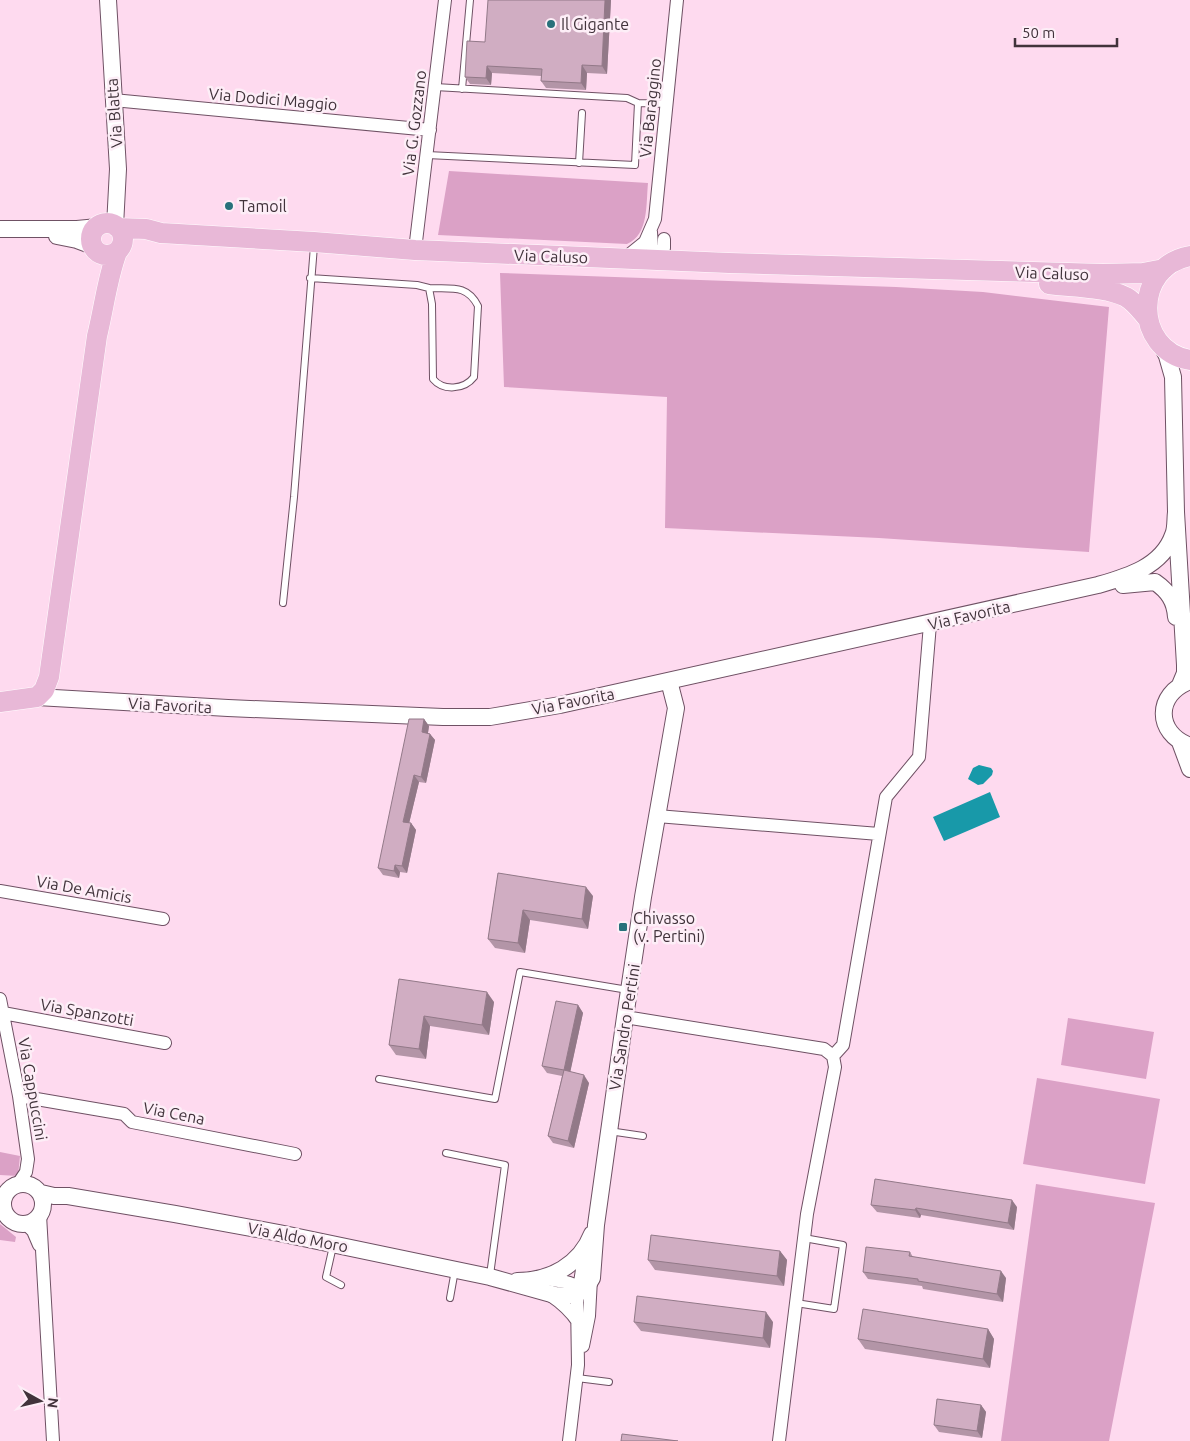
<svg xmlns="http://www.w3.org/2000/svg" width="1190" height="1441" font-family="Ubuntu,sans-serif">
<rect width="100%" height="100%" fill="#fedaef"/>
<path fill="#dba1c6" d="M 449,171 L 648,183 C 646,203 649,235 627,244 L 438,235 Z
M 500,273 L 896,287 L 983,292 L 1109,307 L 1089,552 L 879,538 L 665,528 L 667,397 L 504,387 Z
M 1068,1018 L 1154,1032 L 1146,1079 L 1061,1065 Z
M 1037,1078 L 1160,1099 L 1145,1184 L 1023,1164 Z
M 0,1152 L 20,1156 L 18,1176 L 0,1175 Z
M 1036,1184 L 1155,1203 L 1109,1441 L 1001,1441 Z
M 0,1224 L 16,1237 L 15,1242 L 0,1240 Z"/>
<path fill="#1899a9" d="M 979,765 L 991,768 L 993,771 L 992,775 L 983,784 L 978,785 L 968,779 L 973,768 Z
M 990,792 L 1000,817 L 944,841 L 933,817 Z"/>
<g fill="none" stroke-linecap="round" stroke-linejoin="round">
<g stroke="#6f5164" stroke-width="8">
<path id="service" d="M 435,87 L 627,98 L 638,103 L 667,104
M 462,89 L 470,0
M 427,155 L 635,165 L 638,103
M 579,163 L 582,113
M 310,278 L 417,285 L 429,288 L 432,304 L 433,379 C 443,391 464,390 474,377 L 478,306 C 467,284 451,289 429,288
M 283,603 L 294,497 L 314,246
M 379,1079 L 495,1099 L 520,972 L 628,990
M 609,1131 L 643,1136
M 446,1153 L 505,1165 L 490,1275
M 333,1246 L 326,1277 L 341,1285
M 450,1298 L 455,1270
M 796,1303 L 834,1309 L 843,1245 L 804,1238
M 577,1378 L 609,1382"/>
</g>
<g stroke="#6f5164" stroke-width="14">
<path id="minor" d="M 113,100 L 430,130
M 651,232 L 652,247 L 659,259 L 664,248 L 664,239
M 415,250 L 445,0
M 624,259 L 645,242 L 655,219 L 677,0
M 657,816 L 879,834
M 0,891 L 163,919
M 0,999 L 19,1096 L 28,1159 L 26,1172 L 18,1184
M 3,1013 L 165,1043
M 625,1017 L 824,1049 L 833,1056
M 19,1096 L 124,1114 L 132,1122 L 295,1154
M 40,1215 L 53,1441
M 26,1224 L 33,1231 L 39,1245
M 541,1278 C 560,1283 567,1278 583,1291
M 550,1295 C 562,1303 570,1310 578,1322
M 583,1346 L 589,1316 L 591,1279
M 569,1441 L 578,1365 L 577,1302 L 585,1250
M 779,1441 L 807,1214 L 835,1067 L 833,1056 L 843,1045 L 886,797 L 919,757 L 930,624"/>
</g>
<g stroke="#6f5164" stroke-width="18">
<path id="tertiary" d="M 108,0 L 118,169 L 115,226
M 0,229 L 77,229 L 98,227
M 57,236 L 77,240 L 93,246
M 1161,344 L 1167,356 L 1173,377 L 1176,512 L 1185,665 L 1185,673 L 1180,685
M 1123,585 L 1155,582 C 1168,591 1175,601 1176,617
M 1190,681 C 1155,694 1155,733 1190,746
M 37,697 L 228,708 L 443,717 L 490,717 L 560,705 L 1098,585 C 1126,577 1162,567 1173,535 C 1176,529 1175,520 1176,512
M 1180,742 L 1190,769
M3 1204a20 20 0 1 1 40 0a20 20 0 1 1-40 0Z
M 41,1193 L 54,1196 L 68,1196 L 175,1214 L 279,1233 L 490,1277 L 555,1295 L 568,1296 L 577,1294 L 586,1288 L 592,1278 L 596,1225 L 625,1017 L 643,897 L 676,708 L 669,681
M 517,1281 C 550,1281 580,1265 592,1234"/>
</g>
<g stroke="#fff" stroke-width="21">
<path id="primary" d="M91 239a16 16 0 1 1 32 0a16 16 0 1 1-32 0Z
M 118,228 L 146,229 L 161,233 L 314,242 L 415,250 L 729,263 L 1103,274 L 1143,273 L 1164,269
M 1190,256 C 1133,266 1133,350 1190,360
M 1049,284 C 1071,287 1107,287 1126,297 C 1135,302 1141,311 1148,319
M 0,702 L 37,697 L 44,690 L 49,677 L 97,336 C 104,308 107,279 117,252"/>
</g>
<use href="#service" stroke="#fff" stroke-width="6"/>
<use href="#minor" stroke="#fff" stroke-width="12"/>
<use href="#tertiary" stroke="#fff" stroke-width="16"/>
<use href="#primary" stroke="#e8b8d7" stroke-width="20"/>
</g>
<path fill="#b395a7" d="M 611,0 L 607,74 L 587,73 L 586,90 L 546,88 L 541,81 L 541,76 L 492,73 L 491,85 L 470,84 L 465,77 Z
M 424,719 L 429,726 L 428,733 L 430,734 L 435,740 L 426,783 L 419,782 L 409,823 L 411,823 L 416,830 L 407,873 L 400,872 L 399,878 L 383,875 L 378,868 Z
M 498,873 L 593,896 L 588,929 L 530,920 L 525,953 L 495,948 L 488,939 Z
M 399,979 L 494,1002 L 489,1035 L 430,1026 L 426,1059 L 396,1055 L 389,1045 Z
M 578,1005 L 583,1013 L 570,1072 L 589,1083 L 574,1148 L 553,1143 L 548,1136 L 562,1076 L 547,1073 L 542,1066 Z
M 871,1205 L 1017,1207 L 1014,1230 L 921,1215 L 920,1218 L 877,1212 Z
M 780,1251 L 787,1260 L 784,1286 L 655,1270 L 648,1260 Z
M 910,1252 L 913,1257 L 1006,1278 L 1003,1302 L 923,1289 L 922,1286 L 868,1279 L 863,1272 Z
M 634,1322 L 773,1322 L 770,1348 L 641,1331 Z
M 988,1329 L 994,1339 L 990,1368 L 865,1349 L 858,1339 Z
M 981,1405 L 986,1412 L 982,1438 L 939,1432 L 934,1425 Z"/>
<path fill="#927988" d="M 605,0 L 611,0 L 607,74 L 602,66 Z
M 582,65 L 587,73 L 586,90 L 581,83 Z
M 487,66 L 492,73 L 491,85 L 486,78 Z
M 424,719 L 429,726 L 427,739 L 422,732 Z
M 430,734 L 435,740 L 426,783 L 421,777 Z
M 414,775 L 419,782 L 408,828 L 403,822 Z
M 411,823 L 416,830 L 407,873 L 402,866 Z
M 395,865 L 400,872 L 399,878 L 394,871 Z
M 586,887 L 593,896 L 588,929 L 582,919 Z
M 523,910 L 530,920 L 525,953 L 518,943 Z
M 487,992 L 494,1002 L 489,1035 L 482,1025 Z
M 578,1005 L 583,1013 L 569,1078 L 564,1070 Z
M 424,1016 L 430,1026 L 426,1059 L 419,1049 Z
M 584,1075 L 589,1083 L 574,1148 L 568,1141 Z
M 1012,1200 L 1017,1207 L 1014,1230 L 1008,1223 Z
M 916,1208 L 921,1215 L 920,1218 L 915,1210 Z
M 780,1251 L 787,1260 L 784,1286 L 777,1276 Z
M 1001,1271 L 1006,1278 L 1003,1302 L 997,1294 Z
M 766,1312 L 773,1322 L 770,1348 L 763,1338 Z
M 988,1329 L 994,1339 L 990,1368 L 983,1359 Z
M 981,1405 L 986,1412 L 982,1438 L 977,1431 Z"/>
<path fill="#d0adc2" stroke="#927988" d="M 488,0 L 605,0 L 602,66 L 582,65 L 581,83 L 541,81 L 542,69 L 487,66 L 486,78 L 465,77 L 467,41 L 485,42 Z
M 409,719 L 424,719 L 422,732 L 430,734 L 421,777 L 414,775 L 403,822 L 411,823 L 402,866 L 395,865 L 394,871 L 378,868 Z
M 498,873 L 586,887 L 582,919 L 523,910 L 518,943 L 488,939 Z
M 399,979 L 487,992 L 482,1025 L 424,1016 L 419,1049 L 389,1045 Z
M 556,1001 L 578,1005 L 564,1070 L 542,1066 Z
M 564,1070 L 584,1075 L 568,1141 L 548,1136 Z
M 875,1179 L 1012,1200 L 1008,1223 L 916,1208 L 915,1210 L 871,1205 Z
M 651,1235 L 780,1251 L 777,1276 L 648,1260 Z
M 866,1247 L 910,1252 L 909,1256 L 1001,1271 L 997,1294 L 918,1281 L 918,1279 L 863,1272 Z
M 637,1296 L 766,1312 L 763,1338 L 634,1322 Z
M 863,1309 L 988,1329 L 983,1359 L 858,1339 Z
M 937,1399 L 981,1405 L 977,1431 L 934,1425 Z
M 622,1434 L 678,1441 L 621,1441 Z"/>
<g fill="#28717b" stroke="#fdeef7" stroke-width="2">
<circle cx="551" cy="24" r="5"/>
<circle cx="229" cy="206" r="5"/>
<rect x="618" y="922" width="10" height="10" rx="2.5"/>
</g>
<g text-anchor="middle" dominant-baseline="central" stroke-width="5" stroke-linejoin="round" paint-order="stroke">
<g font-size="16" fill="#41333b" stroke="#fdeef7" text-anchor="start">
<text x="561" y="24">Il Gigante</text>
<text x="239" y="206">Tamoil</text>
<text x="633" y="918">Chivasso<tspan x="633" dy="18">(v. Pertini)</tspan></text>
</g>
<g font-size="16" fill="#41333b" stroke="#fdeef7">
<text transform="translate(273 99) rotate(5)">Via Dodici Maggio</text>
<text transform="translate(650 108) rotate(-84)">Via Baraggino</text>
<text transform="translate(114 113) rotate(-94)">Via Blatta</text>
<text transform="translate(414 123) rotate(-83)">Via G. Gozzano</text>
<text transform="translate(551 256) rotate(2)">Via Caluso</text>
<text transform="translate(1052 273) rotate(2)">Via Caluso</text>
<text transform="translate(969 615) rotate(-13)">Via Favorita</text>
<text transform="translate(573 701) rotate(-11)">Via Favorita</text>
<text transform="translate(170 705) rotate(3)">Via Favorita</text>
<text transform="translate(84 889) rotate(10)">Via De Amicis</text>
<text transform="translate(87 1012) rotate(10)">Via Spanzotti</text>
<text transform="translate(624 1027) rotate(-81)">Via Sandro Pertini</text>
<text transform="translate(33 1089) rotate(80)">Via Cappuccini</text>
<text transform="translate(174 1113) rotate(11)">Via Cena</text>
<text transform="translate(298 1237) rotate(11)">Via Aldo Moro</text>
</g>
</g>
<g transform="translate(40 1401) rotate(98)" stroke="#fdeef7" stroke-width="4" paint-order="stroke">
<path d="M0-4L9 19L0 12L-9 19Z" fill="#41333b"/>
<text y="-8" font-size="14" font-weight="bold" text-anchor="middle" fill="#41333b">N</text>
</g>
<path d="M1015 38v8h102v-8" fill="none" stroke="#41333b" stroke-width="2.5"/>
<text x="1022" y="38" font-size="15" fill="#41333b" stroke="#fdeef7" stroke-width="4" paint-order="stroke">50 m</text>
</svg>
